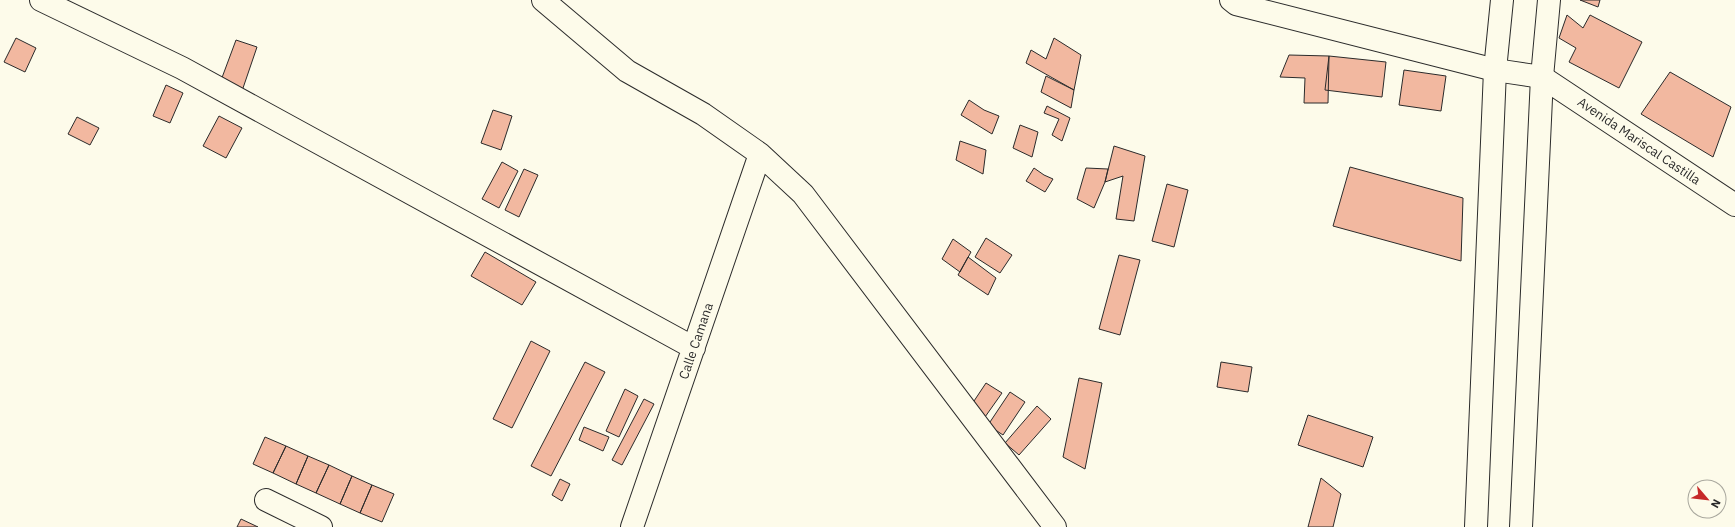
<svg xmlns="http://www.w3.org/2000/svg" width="1735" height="527" font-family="'IBM Plex Sans',sans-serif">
<rect width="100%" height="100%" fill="#fdfbea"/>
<path fill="#f2b8a0" stroke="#2b2b2b" d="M 1580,0 L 1600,0 L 1598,7 Z
M 1567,15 L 1583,28 L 1590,15 L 1642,42 L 1619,88 L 1569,62 L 1576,48 L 1559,38 Z
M 16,38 L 36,48 L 25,72 L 4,62 Z
M 1054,38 L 1081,55 L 1074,90 L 1026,63 L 1031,50 L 1046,59 Z
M 236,40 L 257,47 L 242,91 L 220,83 Z
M 1289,55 L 1329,56 L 1328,103 L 1304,103 L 1305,78 L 1280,77 Z
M 1329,56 L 1386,62 L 1382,97 L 1325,90 Z
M 1404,70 L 1446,76 L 1441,111 L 1399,105 Z
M 1670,72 L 1731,107 L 1713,157 L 1641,114 Z
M 1046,76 L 1074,90 L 1071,108 L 1041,92 Z
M 166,85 L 183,93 L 170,123 L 153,116 Z
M 969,100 L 984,110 L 999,116 L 992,134 L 961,115 Z
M 1047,106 L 1070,118 L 1062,141 L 1052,135 L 1059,119 L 1044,113 Z
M 493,110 L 512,116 L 501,150 L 481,143 Z
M 219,116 L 242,128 L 226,158 L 203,146 Z
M 77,117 L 99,128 L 90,145 L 68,134 Z
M 1020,125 L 1038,132 L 1032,157 L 1013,148 Z
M 960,141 L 986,150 L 983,174 L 956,160 Z
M 1114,146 L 1145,156 L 1134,221 L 1116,219 L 1123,176 L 1105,182 Z
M 502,162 L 518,171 L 499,208 L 482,199 Z
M 1350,167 L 1463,198 L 1461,261 L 1333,226 Z
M 1034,168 L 1044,175 L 1053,179 L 1045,192 L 1026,181 Z
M 1086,168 L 1108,169 L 1105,182 L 1094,208 L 1077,199 Z
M 524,169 L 538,175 L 519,217 L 505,210 Z
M 1167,184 L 1188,190 L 1174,247 L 1152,241 Z
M 986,238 L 1012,255 L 1000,273 L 975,257 Z
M 953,239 L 971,252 L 960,272 L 942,259 Z
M 485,252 L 536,282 L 522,305 L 471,276 Z
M 1119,255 L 1140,260 L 1120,335 L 1099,329 Z
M 968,257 L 996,278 L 988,295 L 958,275 Z
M 531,341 L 550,351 L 512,428 L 493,419 Z
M 585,362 L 605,372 L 551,476 L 531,466 Z
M 1221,362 L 1252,367 L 1248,392 L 1217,387 Z
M 1079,378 L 1102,383 L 1085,469 L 1063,457 Z
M 986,383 L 1002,393 L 985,417 L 970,407 Z
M 625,389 L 638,396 L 619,437 L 606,431 Z
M 1010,392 L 1025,402 L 1003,435 L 988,425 Z
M 644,399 L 654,404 L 622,465 L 612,460 Z
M 1037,406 L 1051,419 L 1019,455 L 1005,443 Z
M 1308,415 L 1373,437 L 1363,467 L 1298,445 Z
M 584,427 L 609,437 L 603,451 L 579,440 Z
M 265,437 L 286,446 L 273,473 L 253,464 Z
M 286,446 L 308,456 L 296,484 L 273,473 Z
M 308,456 L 329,465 L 316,493 L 296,484 Z
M 329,465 L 352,476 L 340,504 L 316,493 Z
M 352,476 L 372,485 L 360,513 L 340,504 Z
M 1321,478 L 1341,494 L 1333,527 L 1308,527 Z
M 560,479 L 570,484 L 562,501 L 552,495 Z
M 372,485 L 394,494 L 382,522 L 360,513 Z
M 241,519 L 258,527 L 237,527 Z"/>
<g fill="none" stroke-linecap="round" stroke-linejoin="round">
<g stroke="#2b2b2b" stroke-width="24">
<path id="minor" d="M 41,0 L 182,68 L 694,348
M 543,0 L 627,71 L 703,114 L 760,154 L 803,194 L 1055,527
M 1231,0 L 1236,4 L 1495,70 L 1542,77 L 1735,205
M 266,500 L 321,527
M 632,527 L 760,154"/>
</g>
<g stroke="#2b2b2b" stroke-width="24">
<path id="secondary" d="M 1476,527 L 1495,70 L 1502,0
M 1521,527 L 1542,77 L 1549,0"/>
</g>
<use href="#minor" stroke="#fdfbea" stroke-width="22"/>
<use href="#secondary" stroke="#fdfbea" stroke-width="22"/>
</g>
<g text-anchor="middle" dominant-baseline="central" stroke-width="3" stroke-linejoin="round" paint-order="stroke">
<g font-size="13" fill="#2b2b2b" stroke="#fdfbea">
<text transform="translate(1639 141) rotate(34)">Avenida Mariscal Castilla</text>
<text transform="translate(696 341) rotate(-71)">Calle Camana</text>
</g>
</g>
<g transform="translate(1707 499) rotate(118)"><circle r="19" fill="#fdfbea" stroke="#a9a89e"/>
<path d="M0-3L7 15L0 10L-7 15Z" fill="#c62828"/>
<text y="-6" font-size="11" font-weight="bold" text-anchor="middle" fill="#2b2b2b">N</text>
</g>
</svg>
